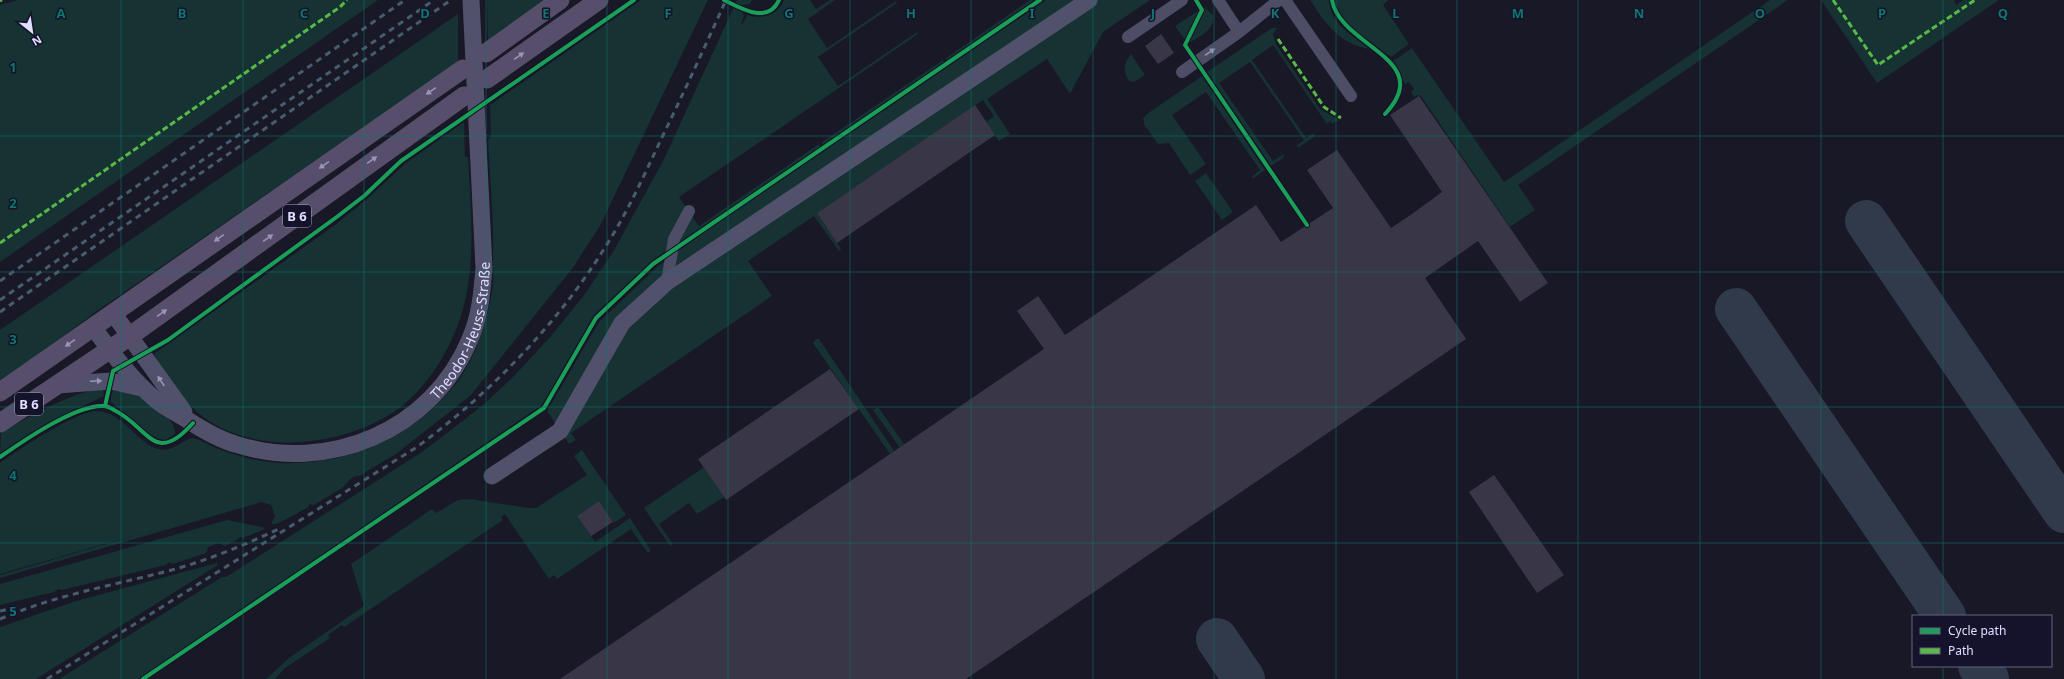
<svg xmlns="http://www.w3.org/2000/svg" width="2064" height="679" font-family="'Noto Sans',sans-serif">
<rect width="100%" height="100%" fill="#191826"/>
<path fill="#163232" d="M 18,0 L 378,0 L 0,262 L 0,5 Z
M 487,0 L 545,0 L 488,41 Z
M 641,0 L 708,0 L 600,226 L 572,269 L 471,395 L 396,454 L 359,476 C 349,476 349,483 342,488 C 333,494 323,499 314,505 L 310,504 L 307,508 L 277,524 L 271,524 L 275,516 L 271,505 L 262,502 L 0,578 L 0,575 L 161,528 L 0,574 L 0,463 C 18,450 77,411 96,411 C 127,411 141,455 169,449 C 177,447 183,441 191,438 C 200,439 207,444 216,448 C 236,456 259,462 280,463 C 349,466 416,436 458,381 C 476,356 487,321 492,291 C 494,280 493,269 493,258 C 494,218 490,179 488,140 L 491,136 L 490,105 Z
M 737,0 L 752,0 L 750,4 L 742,5 L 741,8 L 744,16 L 741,24 L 742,25 L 747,15 C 762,20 778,15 784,0 L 810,0 L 816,9 L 830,0 L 835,0 L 808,19 L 827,48 L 896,1 L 897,3 L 818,57 L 838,86 L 917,32 L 918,34 L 679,197 L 699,226 L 819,144 L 821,147 L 654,259 L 594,315 L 542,405 L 139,679 L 59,679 L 222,577 L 226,577 L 422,452 L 482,406 L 514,376 L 551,336 L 585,294 L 613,252 L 664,159 Z
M 1030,0 L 1035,0 L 947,60 L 946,58 Z
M 1046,0 L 1150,0 L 1103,32 L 1070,94 L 1047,59 L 987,99 L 1010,134 L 999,141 L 986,122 L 994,116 L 983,100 L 817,213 L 841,249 L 839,251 L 814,216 L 748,261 L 772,296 L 571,433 L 576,440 L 569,444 L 547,411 L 599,322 L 658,266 L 703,233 Z
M 1310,0 L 1329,0 C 1330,24 1353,36 1370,49 C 1339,44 1326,24 1310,0 Z
M 1335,0 L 1388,0 L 1383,5 L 1409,44 L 1391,57 C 1374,44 1335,23 1335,0 Z
M 1770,0 L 1788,0 L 1518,185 L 1535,210 L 1510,227 L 1421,96 L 1418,95 L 1414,97 L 1411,92 L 1414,89 L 1409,82 L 1405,84 C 1400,77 1398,68 1393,61 L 1412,48 L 1504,182 Z
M 1821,0 L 1954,0 L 1956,5 L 1963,0 L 1999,0 L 1877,83 Z
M 1204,7 L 1213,15 C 1216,30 1198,37 1188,44 L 1175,26 Z
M 458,14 L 458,62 L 97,311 L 0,383 L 0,330 Z
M 1272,28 L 1277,28 L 1273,34 L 1276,44 L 1320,109 L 1339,120 L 1332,124 L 1330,121 L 1327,124 L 1273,45 L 1252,60 L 1306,138 L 1314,133 L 1314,137 L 1299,147 L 1296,146 L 1304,140 L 1250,62 L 1219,83 L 1273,161 L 1284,154 L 1283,158 L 1271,166 L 1207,72 Z
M 1131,54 L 1145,75 L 1134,82 L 1128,80 C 1123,70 1124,63 1131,54 Z
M 943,60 L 944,62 L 823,145 L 822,142 Z
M 1202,76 L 1265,170 L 1254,178 L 1251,177 L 1260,170 L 1206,92 L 1172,115 L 1206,164 L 1190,175 L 1169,143 L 1158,144 L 1145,126 L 1143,119 L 1147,114 Z
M 464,122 L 465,157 L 468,157 C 471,218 479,282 452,339 C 440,366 419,395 394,412 C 338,448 251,457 197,412 C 178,396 166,375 154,354 L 335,225 L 366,200 L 406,163 Z
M 1206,173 L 1233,212 L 1222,220 L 1195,181 Z
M 816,339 L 819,339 L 894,451 L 890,454 L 813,343 Z
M 103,389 L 104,396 L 60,417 L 0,453 L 1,433 C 27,418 74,390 103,389 Z
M 113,389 C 121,391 130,393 137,395 C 152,401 176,419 175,434 L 166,440 C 148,440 127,412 110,402 Z
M 878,407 L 904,444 L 900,448 L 873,410 Z
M 582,450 L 626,515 L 614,523 L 599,501 L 577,516 L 595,542 L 630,518 L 650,549 L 650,551 L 648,553 L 631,529 L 557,579 L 554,575 L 549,579 L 505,514 L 501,517 L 503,520 L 344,627 L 342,625 L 328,635 L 330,638 L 285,668 L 275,679 L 266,679 L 289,658 L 364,606 L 351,564 L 432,509 L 436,513 L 458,500 L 469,499 L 529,508 L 536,508 L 587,475 L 574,456 Z
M 704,467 L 724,497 L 697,514 L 689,503 L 659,524 L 673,544 L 670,546 L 644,508 Z
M 227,520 L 262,527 L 265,529 L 243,538 L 240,537 L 237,540 L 225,546 L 219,543 L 208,547 L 206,553 L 173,564 L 169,562 L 166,565 L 62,590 L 59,589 L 54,592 L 0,605 L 0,584 Z
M 217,563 L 218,565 L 36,679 L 0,679 L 0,627 L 76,601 Z"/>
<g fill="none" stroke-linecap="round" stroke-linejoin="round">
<path stroke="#303a4a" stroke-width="42" d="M 1866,221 L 2064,512
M 1736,309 L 1945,616
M 1217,639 L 1244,679
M 1979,666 L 1988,679"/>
</g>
<path fill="#393647" d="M 1161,34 L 1174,53 L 1158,64 L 1145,46 Z
M 1419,96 L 1548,283 L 1520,302 L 1478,241 L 1425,278 L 1466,339 L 966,679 L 560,679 L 1044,349 L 1017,311 L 1038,296 L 1065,335 L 1256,205 L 1281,242 L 1333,208 L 1307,170 L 1337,150 L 1391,228 L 1412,214 L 1442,192 L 1390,115 Z
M 975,105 L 995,135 L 837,243 L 817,213 Z
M 830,369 L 859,409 L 726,500 L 698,459 Z
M 1494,475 L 1564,575 L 1537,593 L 1469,492 Z
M 599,501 L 613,522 L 591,536 L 577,516 Z"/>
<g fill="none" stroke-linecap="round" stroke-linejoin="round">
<path stroke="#4d4d66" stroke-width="12" d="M 1218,0 L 1239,32
M 1285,0 L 1351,96
M 1128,37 L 1182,0
M 1182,72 L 1239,32 L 1279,0
M 667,282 L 674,239 L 689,211"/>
<g stroke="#51516c" stroke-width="17">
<path d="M 113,313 L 184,412"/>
<path id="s1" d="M 93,327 C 112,353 131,379 156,400 C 166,408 178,414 189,421 C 203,430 218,439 235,444 C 328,474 432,431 470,339 C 480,316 482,293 484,268 L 471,0"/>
<path d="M 57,385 L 111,381 L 142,388"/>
<path d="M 492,476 L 560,431 L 622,323 L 667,282 L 1089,0"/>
</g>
<path stroke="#564e6a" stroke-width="19" d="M 486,53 L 560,0
M 487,79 L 599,0
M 0,392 L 463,69
M 0,423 L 130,336 L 464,96"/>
<path stroke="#475d6e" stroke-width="3" stroke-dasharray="6 5" stroke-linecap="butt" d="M 0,281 L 405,0
M 0,300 L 434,0
M 0,312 L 451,0
M 0,611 L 18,607
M 0,619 C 53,596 109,586 164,572 C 204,562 242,546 279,529
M 47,679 L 417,447 C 491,392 555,327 604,249 C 628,212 646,171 665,131 C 686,88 706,44 726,0"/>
<path stroke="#58b947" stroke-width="3" stroke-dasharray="6 3" stroke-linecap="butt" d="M 1833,0 L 1878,65 L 1975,0
M 0,1 L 2,0
M 1278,39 L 1324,107 L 1341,118
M 0,243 L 340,7 L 347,0"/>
<g stroke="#15122c" stroke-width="6">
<path id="cycleway" d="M 724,0 C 740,8 768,25 779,0
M 1196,0 L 1202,10 L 1185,45 L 1307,225
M 1332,0 C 1340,47 1437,59 1385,114
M 105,406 L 113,371 L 168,340 L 338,216 L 364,196 L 401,161 L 634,0
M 0,457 C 23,441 75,405 103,406 C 107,406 111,408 114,410 C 149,427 154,467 193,423
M 143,679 L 544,408 L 596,318 L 653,264 L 1040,0"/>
</g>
<use href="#cycleway" stroke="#1a9f57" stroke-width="4"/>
</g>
<defs><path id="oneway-solid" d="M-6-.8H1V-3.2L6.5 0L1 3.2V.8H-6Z"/></defs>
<use fill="#9695b2" href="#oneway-solid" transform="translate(1210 52) rotate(-34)"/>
<g fill="#9b96b4">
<use href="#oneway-solid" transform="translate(519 56) rotate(-35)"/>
<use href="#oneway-solid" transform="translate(431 91) rotate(145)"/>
<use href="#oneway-solid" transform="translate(372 160) rotate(-35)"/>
<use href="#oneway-solid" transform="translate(324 165) rotate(145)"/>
<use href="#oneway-solid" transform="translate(219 238) rotate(145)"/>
<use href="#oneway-solid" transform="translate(268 238) rotate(-35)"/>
<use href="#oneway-solid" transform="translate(162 313) rotate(-35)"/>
<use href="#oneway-solid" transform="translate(70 343) rotate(145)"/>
</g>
<g fill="#9897b6">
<use href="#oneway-solid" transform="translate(96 381) rotate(-3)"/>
<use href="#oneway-solid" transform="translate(161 381) rotate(-123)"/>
</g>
<path fill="none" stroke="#0f766e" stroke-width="1" stroke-opacity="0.55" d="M 121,0 L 121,679M 243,0 L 243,679M 364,0 L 364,679M 486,0 L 486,679M 607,0 L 607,679M 728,0 L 728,679M 850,0 L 850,679M 971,0 L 971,679M 1093,0 L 1093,679M 1214,0 L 1214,679M 1336,0 L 1336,679M 1457,0 L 1457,679M 1578,0 L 1578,679M 1700,0 L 1700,679M 1821,0 L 1821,679M 1943,0 L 1943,616M 0,136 L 2064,136M 0,272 L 2064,272M 0,407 L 2064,407M 0,543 L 2064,543M 1943,666 L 1943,679"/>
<g text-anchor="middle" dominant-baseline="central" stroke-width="3" stroke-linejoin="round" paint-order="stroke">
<g fill="#15122c" stroke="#a3a0c0" stroke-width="1">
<rect x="283" y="205" width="28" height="22" rx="3"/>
<rect x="15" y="393" width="28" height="22" rx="3"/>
</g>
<g font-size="13" font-weight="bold" fill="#e0ddff">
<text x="297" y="216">B 6</text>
<text x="29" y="404">B 6</text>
</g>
<g font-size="14" fill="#e0ddff" stroke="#15122c">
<text stroke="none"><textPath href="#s1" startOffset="475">Theodor-Heuss-Straße</textPath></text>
</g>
</g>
<g font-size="13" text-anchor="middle" font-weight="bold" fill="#0f766e" stroke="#15122c" stroke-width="3" stroke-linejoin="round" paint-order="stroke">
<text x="61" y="18">A</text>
<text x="182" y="18">B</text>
<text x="304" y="18">C</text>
<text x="425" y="18">D</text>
<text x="546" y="18">E</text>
<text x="668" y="18">F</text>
<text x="789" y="18">G</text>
<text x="911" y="18">H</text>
<text x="1032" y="18">I</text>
<text x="1153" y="18">J</text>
<text x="1275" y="18">K</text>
<text x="1396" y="18">L</text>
<text x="1518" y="18">M</text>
<text x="1639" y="18">N</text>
<text x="1760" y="18">O</text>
<text x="1882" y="18">P</text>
<text x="2003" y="18">Q</text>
<text x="13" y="72">1</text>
<text x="13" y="208">2</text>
<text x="13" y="344">3</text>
<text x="13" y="480">4</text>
<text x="13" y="616">5</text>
</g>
<rect x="1912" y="615" width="140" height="52" fill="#15122c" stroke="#666380"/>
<rect x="1920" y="628" width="20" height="6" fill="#1a9f57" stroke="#666380"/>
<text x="1948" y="635" font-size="12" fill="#e0ddff">Cycle path</text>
<rect x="1920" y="648" width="20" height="6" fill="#58b947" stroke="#666380"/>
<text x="1948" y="655" font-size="12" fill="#e0ddff">Path</text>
<g transform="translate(32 32) rotate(150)" stroke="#15122c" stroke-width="3" paint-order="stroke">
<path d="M0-3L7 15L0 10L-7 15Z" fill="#e0ddff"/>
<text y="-6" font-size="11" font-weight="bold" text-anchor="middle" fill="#e0ddff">N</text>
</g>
</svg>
